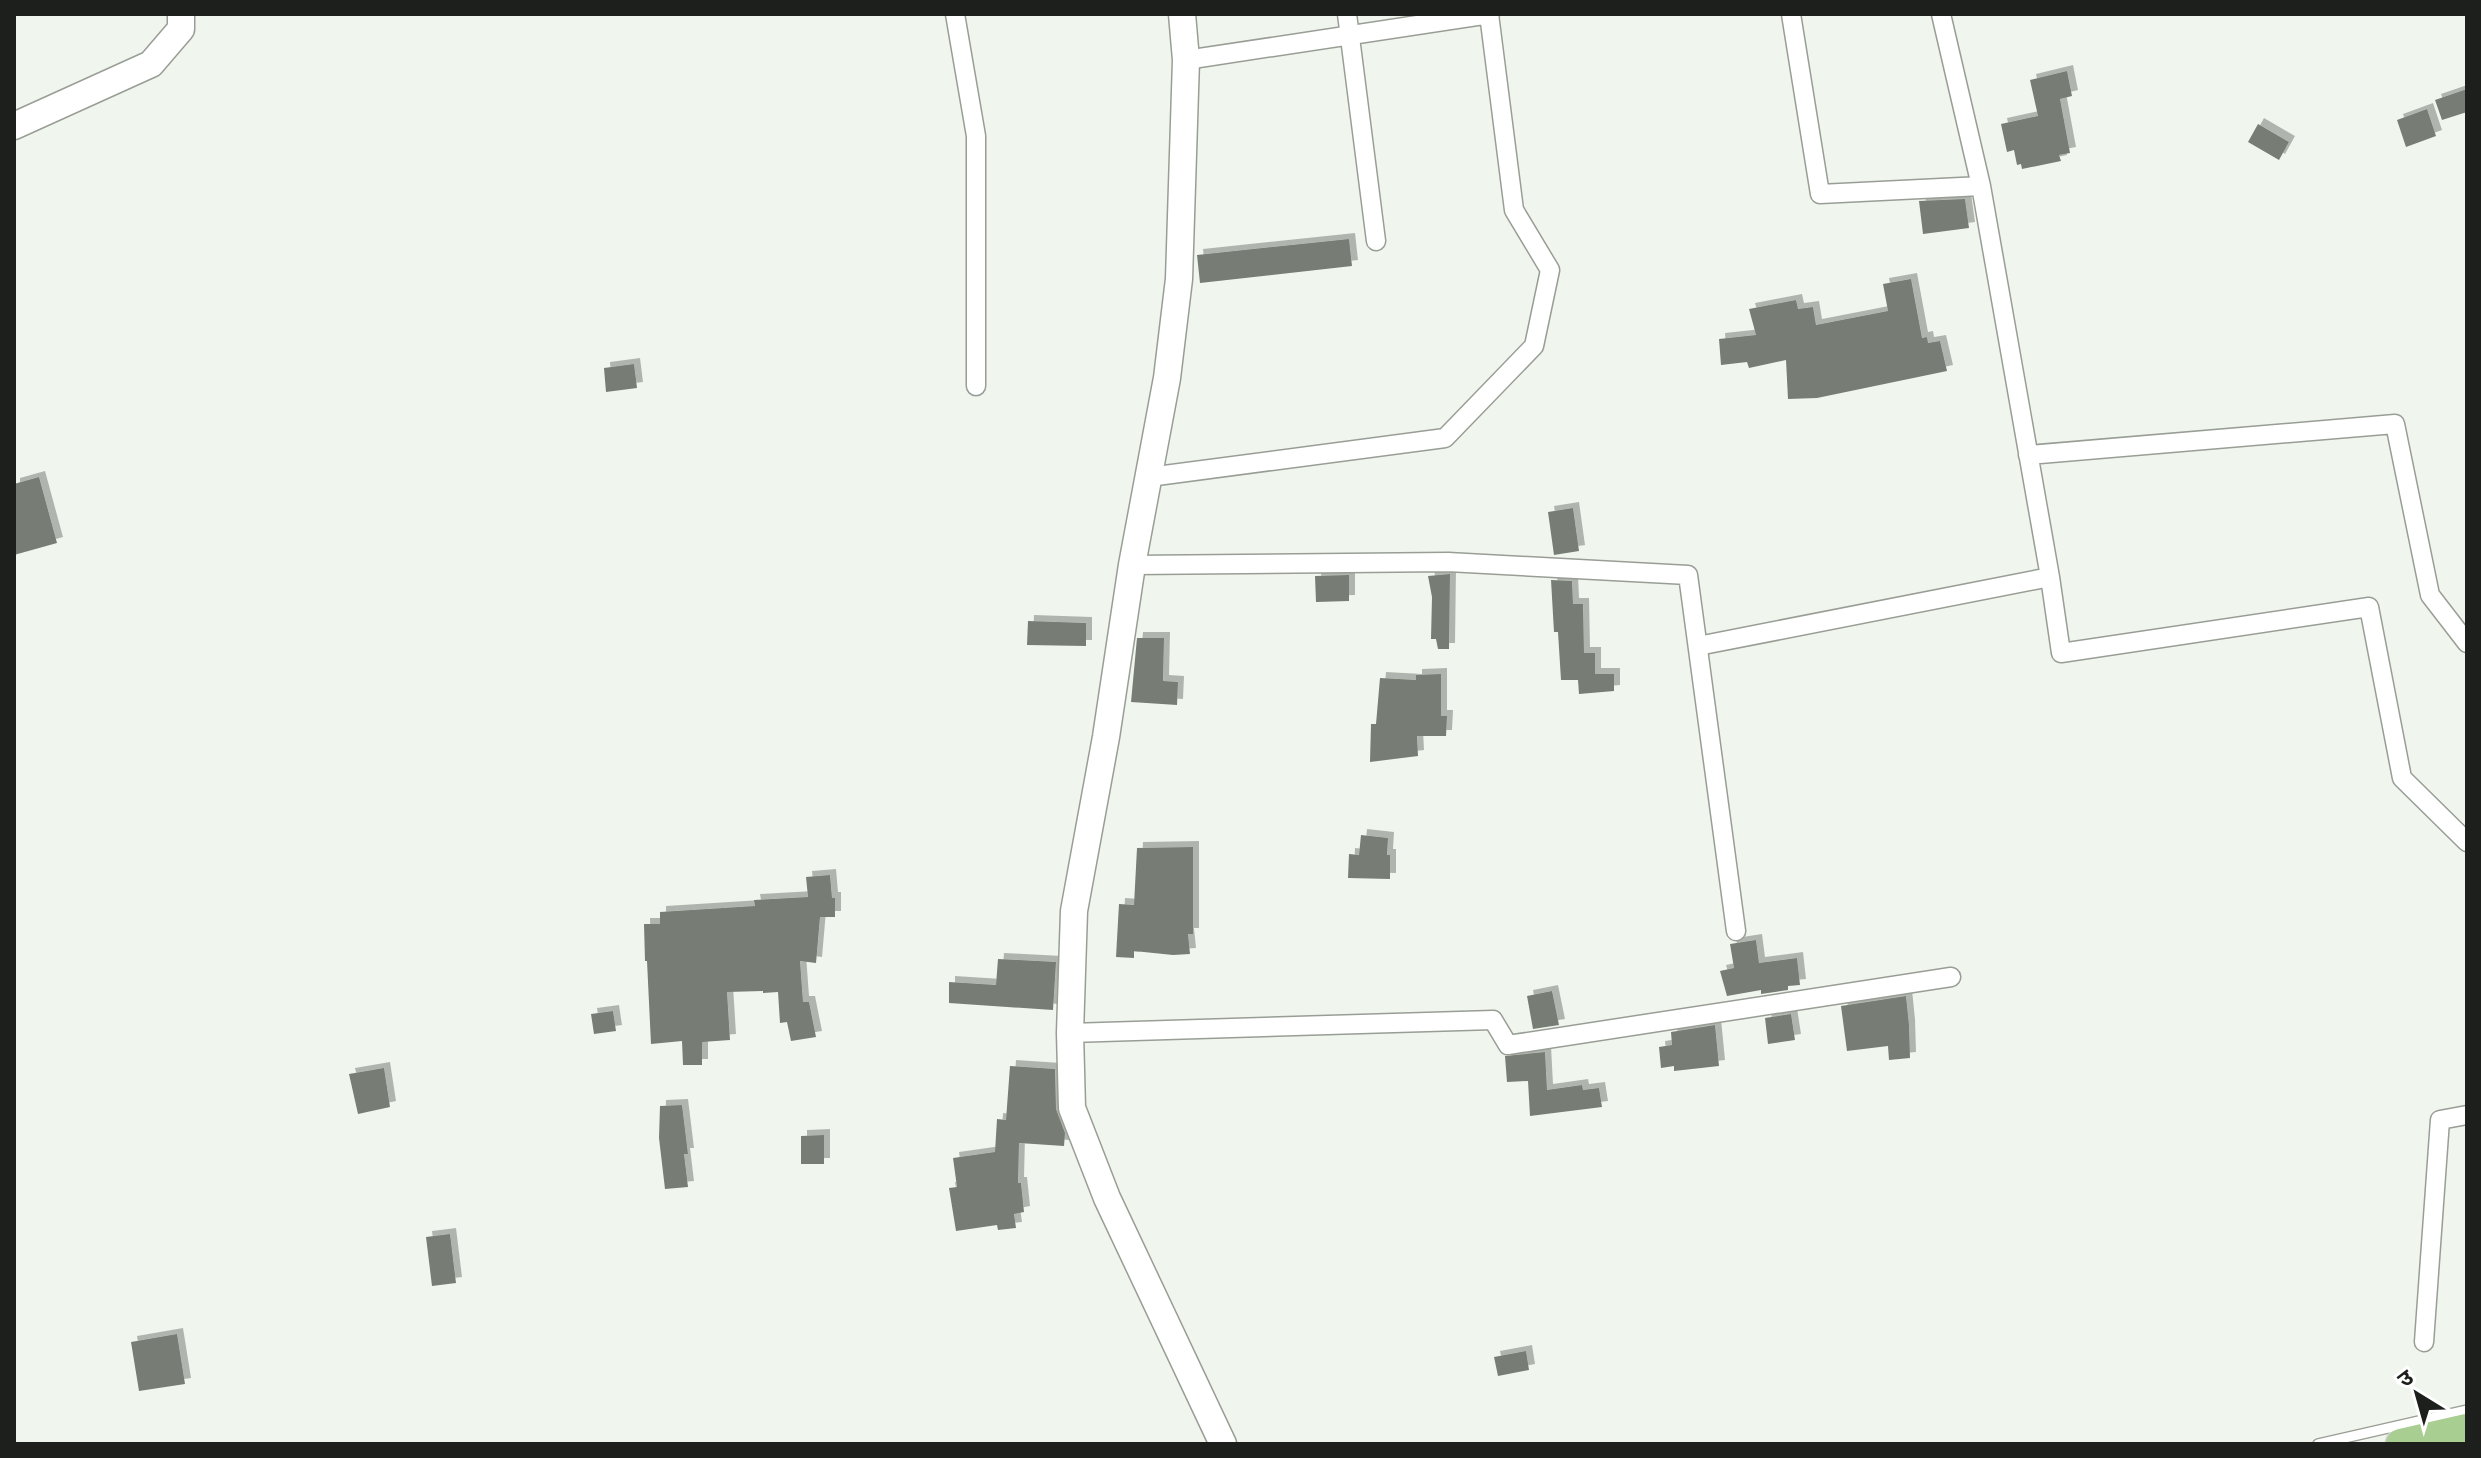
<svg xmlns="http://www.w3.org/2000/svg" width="2481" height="1458" font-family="'Noto Serif','Noto Sans Devanagari',serif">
<defs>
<filter id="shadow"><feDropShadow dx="6" dy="-6" stdDeviation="0" flood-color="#0004"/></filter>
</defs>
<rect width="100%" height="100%" fill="#f0f6ed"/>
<path fill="#777d74" filter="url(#shadow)" d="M 2067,71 L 2072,96 L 2060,99 L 2070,153 L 2059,155 L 2061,161 L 2022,169 L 2021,164 L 2017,165 L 2014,150 L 2007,152 L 2001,124 L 2038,116 L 2030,80 Z
M 2467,89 L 2467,112 L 2442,120 L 2435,100 Z
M 2427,109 L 2436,136 L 2406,147 L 2397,120 Z
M 2258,124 L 2289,142 L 2279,160 L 2248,142 Z
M 1965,199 L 1969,228 L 1923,234 L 1919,201 Z
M 1349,239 L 1352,266 L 1200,283 L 1197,255 Z
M 1911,279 L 1922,338 L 1927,337 L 1928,343 L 1940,341 L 1947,371 L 1817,398 L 1788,399 L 1786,360 L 1749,368 L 1747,362 L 1721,365 L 1719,339 L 1756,335 L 1749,309 L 1796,300 L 1798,309 L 1813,307 L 1816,325 L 1888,311 L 1883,284 Z
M 634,364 L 637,388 L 606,392 L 604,368 Z
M 39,477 L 57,543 L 14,555 L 14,484 Z
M 1573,508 L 1579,551 L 1554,555 L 1548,512 Z
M 1450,574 L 1449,649 L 1438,649 L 1436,639 L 1431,639 L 1432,597 L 1428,576 Z
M 1349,575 L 1349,601 L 1316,602 L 1315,576 Z
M 1551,580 L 1572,581 L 1573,604 L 1583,604 L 1584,653 L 1595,653 L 1595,674 L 1614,674 L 1614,691 L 1579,694 L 1578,680 L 1561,680 L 1558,632 L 1554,632 Z
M 1028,621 L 1086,623 L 1086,646 L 1027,645 Z
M 1137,638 L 1164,638 L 1163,681 L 1178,682 L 1177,705 L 1131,702 Z
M 1441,674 L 1441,716 L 1447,716 L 1446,736 L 1417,736 L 1418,756 L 1370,762 L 1371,724 L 1376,724 L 1380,678 L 1416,680 L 1416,675 Z
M 1361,835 L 1388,838 L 1387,855 L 1390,855 L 1390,879 L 1348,878 L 1349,854 L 1359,855 Z
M 1193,847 L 1193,934 L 1188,934 L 1190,954 L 1173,955 L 1134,951 L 1134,958 L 1116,957 L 1119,904 L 1134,905 L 1137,848 Z
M 830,875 L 832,898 L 835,898 L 835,917 L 820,917 L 816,963 L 800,961 L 803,1002 L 809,1002 L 816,1037 L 791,1041 L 787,1022 L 780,1023 L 778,992 L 763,993 L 763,991 L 727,992 L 730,1040 L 702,1042 L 702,1065 L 683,1065 L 682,1041 L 651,1044 L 647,961 L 645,961 L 644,924 L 660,924 L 660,912 L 755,906 L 754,900 L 808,897 L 806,877 Z
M 1756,940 L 1759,963 L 1797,958 L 1800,985 L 1788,986 L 1788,990 L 1761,994 L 1761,990 L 1727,996 L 1720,971 L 1734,968 L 1730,944 Z
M 998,959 L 1056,962 L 1053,1010 L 949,1003 L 949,982 L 996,985 Z
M 1552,991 L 1559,1025 L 1533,1029 L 1527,996 Z
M 1906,996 L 1909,1025 L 1910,1058 L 1889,1060 L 1888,1046 L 1847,1051 L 1841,1006 Z
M 613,1011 L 616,1031 L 594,1034 L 591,1014 Z
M 1791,1014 L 1795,1040 L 1768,1044 L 1765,1018 Z
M 1715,1025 L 1719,1066 L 1674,1071 L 1674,1066 L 1661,1068 L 1659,1047 L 1672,1045 L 1671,1032 Z
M 1545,1052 L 1547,1090 L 1582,1085 L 1583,1090 L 1599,1088 L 1602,1107 L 1530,1116 L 1528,1081 L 1507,1082 L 1505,1056 Z
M 1010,1066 L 1055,1069 L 1056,1109 L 1065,1133 L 1064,1146 L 1019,1143 L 1018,1183 L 1021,1183 L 1024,1212 L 1014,1214 L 1016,1228 L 998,1230 L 997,1225 L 956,1231 L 949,1188 L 957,1187 L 953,1158 L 995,1152 L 997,1119 L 1006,1120 Z
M 384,1068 L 390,1107 L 358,1114 L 349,1074 Z
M 682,1105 L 688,1154 L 684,1154 L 688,1187 L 665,1189 L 659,1138 L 660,1106 Z
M 824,1135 L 824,1164 L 801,1164 L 801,1136 Z
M 450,1234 L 456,1283 L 432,1286 L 426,1237 Z
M 177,1334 L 185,1384 L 139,1391 L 131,1342 Z
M 1526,1351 L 1529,1370 L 1498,1376 L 1494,1357 Z"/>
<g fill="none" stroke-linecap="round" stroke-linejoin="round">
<g stroke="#989e95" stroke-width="12">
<path id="lane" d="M 2318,1444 L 2467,1410"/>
</g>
<g stroke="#989e95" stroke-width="21">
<path id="street" d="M 955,14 L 976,136 L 976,386
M 1347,14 L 1376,241
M 1791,14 L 1820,194 L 1981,186 L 1941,14
M 1186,60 L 1490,14
M 2028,455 L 2395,424 L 2430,595 L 2467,643
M 1149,477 L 1445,438 L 1534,346 L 1550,270 L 1514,210 L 1489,14
M 1132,565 L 1448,562 L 1688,575 L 1736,931
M 2050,577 L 2061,653 L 2369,607 L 2402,778 L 2467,842
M 1698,646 L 2050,577 L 1981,186
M 1070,1033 L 1493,1020 L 1508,1045 L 1951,977
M 2424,1342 L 2440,1120 L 2467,1115"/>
</g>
<g stroke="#989e95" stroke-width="29">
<path id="secondary" d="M 1182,14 L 1186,60 L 1179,279 L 1167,378 L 1132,565 L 1106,737 L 1074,911 L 1070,1033 L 1072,1108 L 1107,1198 L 1223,1444
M 14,126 L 151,64 L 181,29 L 181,14"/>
</g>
<g stroke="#d2d2d1" stroke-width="33">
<path id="primary" d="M 2401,1444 L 2467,1429"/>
</g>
<use href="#lane" stroke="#fff" stroke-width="9"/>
<use href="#street" stroke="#fff" stroke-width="18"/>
<use href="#secondary" stroke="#fff" stroke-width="26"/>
<use href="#primary" stroke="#a9ce91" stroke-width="30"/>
</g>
<rect width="2481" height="1458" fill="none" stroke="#1c1f1b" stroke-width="32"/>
<g transform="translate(2417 1394) rotate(323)" stroke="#ffffff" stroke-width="6" paint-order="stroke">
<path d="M0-6L14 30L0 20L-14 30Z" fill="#1c1f1b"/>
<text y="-12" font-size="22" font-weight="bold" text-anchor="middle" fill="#1c1f1b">उ</text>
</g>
</svg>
